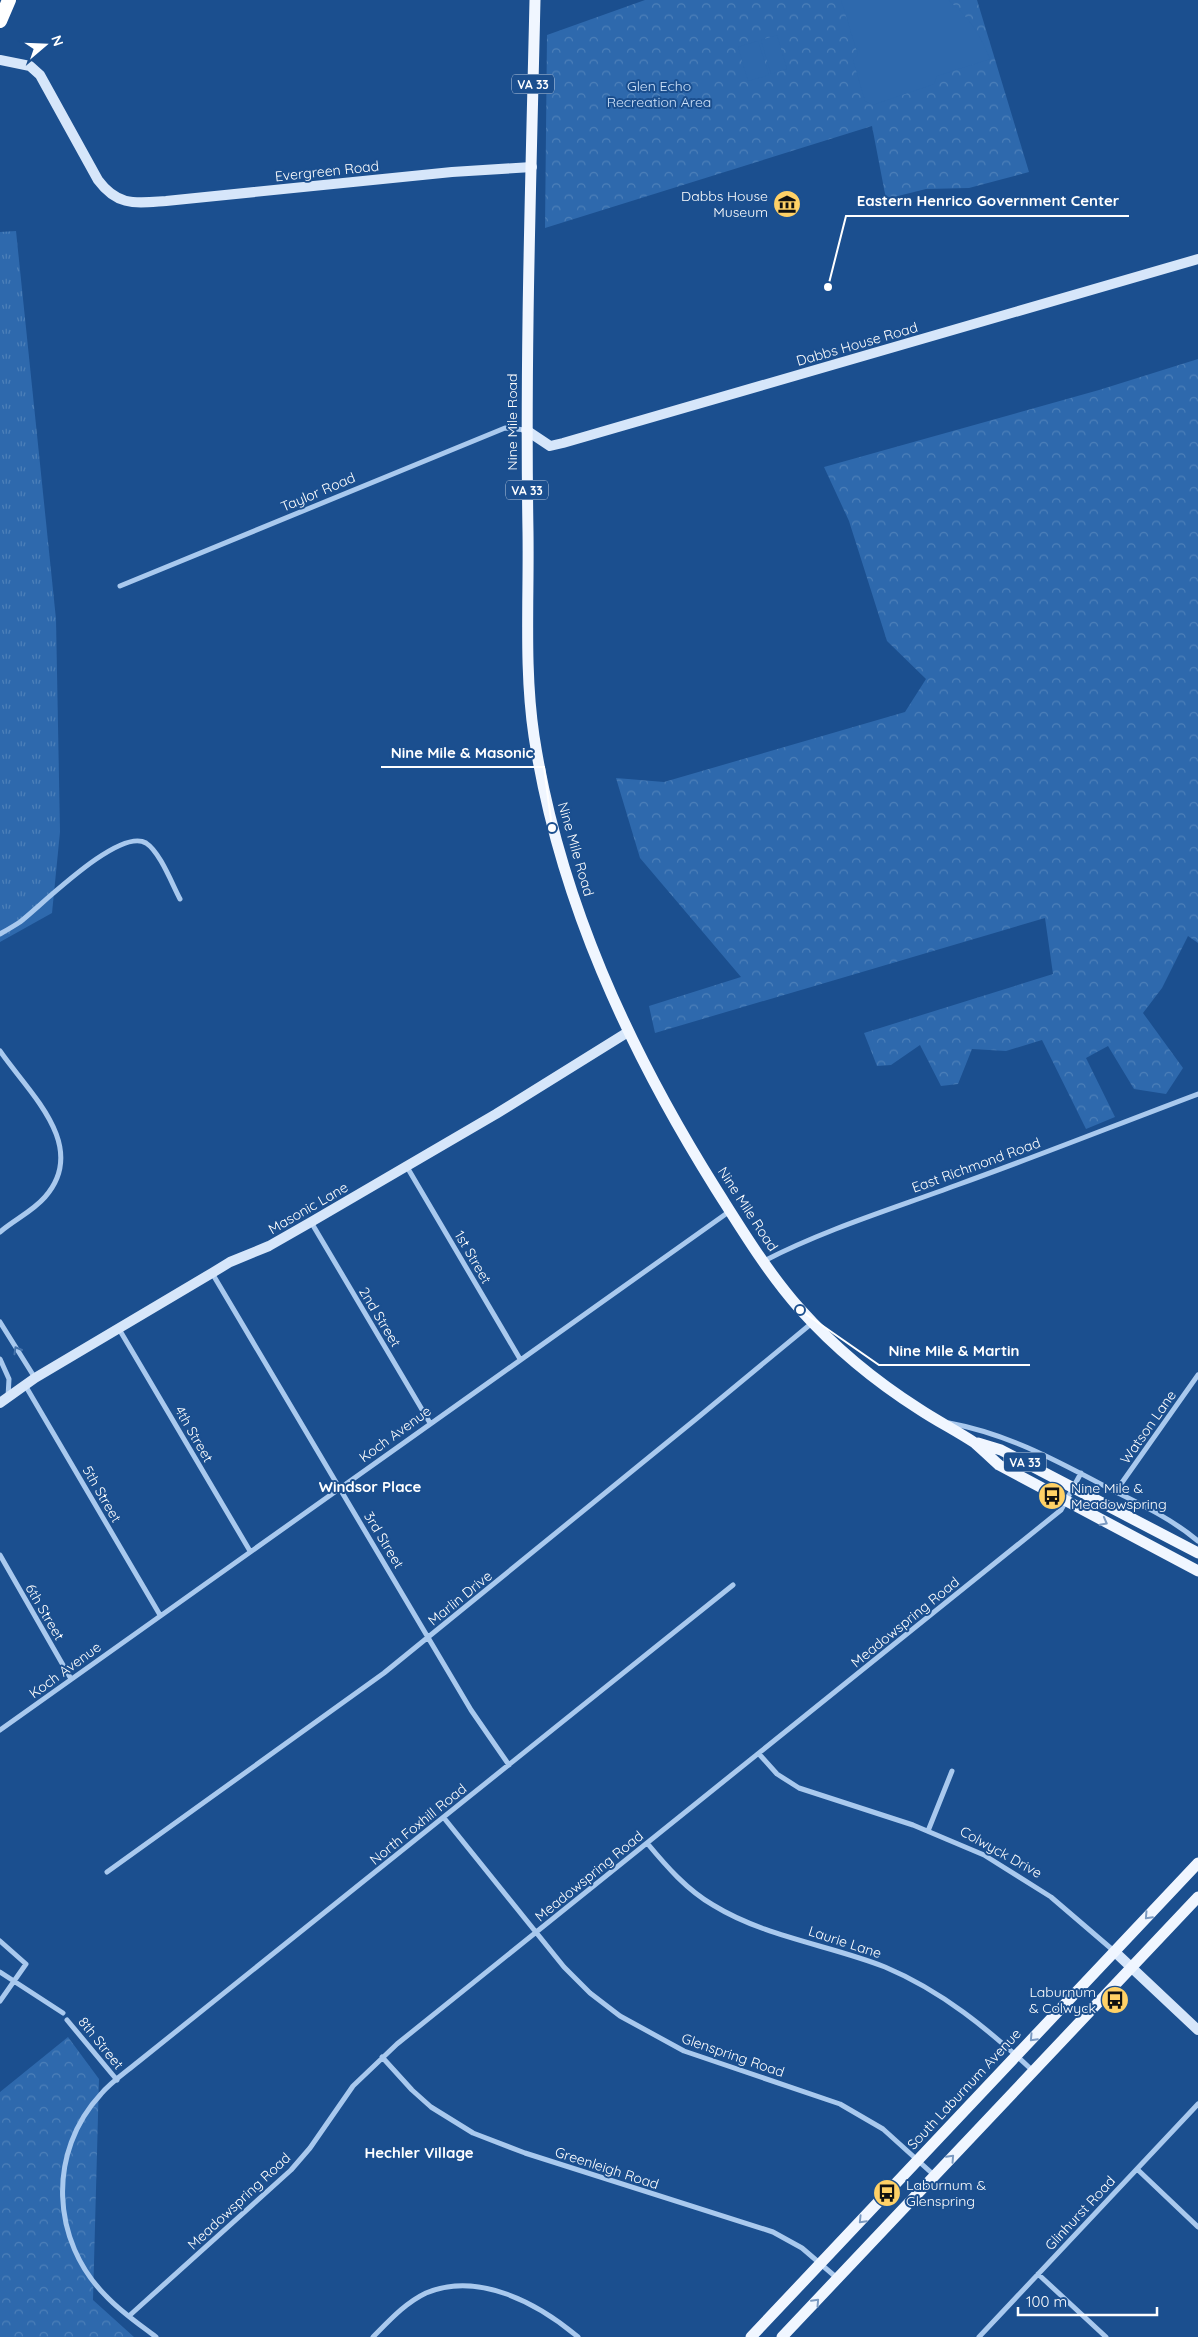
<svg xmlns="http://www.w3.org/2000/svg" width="1198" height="2337" font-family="Quicksand,sans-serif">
<defs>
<pattern id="grass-tufts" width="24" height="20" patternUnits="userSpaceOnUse" patternTransform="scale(1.25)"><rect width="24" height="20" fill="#2e69ad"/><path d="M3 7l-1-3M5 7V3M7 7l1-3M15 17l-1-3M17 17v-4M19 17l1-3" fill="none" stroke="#4d80b9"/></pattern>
<pattern id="forest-crowns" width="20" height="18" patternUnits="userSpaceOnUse" patternTransform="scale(1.25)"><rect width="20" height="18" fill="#2e69ad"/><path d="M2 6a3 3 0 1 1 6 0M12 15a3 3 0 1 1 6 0" fill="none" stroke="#4d80b9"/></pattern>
</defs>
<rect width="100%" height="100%" fill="#1b4f8f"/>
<path fill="url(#grass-tufts)" d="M 16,231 L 56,619 L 60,832 L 52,913 L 0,942 L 0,232 Z"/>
<path fill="url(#forest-crowns)" d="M 645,0 L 977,0 L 1029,172 L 969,188 L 926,189 L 886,199 L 872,126 L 545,228 L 547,35 Z
M 1198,359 L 1198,943 L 1188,936 L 1162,988 L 1143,1013 L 1183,1068 L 1166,1094 L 1134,1089 L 1108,1046 L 1086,1058 L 1115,1117 L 1086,1129 L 1042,1040 L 1006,1051 L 972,1049 L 958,1084 L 941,1086 L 920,1045 L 891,1065 L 877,1066 L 864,1033 L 1053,974 L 1045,918 L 655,1033 L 649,1006 L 741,977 L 640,858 L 616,778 L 664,782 L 905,712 L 926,679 L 887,641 L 849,521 L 824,467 L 1099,390 Z
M 68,2037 L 99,2079 L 93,2300 L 134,2337 L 0,2337 L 0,2092 Z"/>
<path fill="#2e69ad" d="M 841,0 L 948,0 C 968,16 981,35 990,59 L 937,76 L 934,84 L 873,105 L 865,101 L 853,60 L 858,55 Z
M 777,35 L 787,69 L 771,74 L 761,40 Z
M 758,41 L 769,75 L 748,81 L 738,47 Z"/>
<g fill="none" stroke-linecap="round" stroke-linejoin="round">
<path stroke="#a9c9ee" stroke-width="5" d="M 120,586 L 505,428 L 526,430
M 0,934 C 7,930 14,926 20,922 C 42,905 119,827 146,843 C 160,852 172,884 180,899
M 0,1051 C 28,1092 90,1146 45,1197 C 33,1211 14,1220 0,1232
M 407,1167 L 520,1359
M 311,1222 L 430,1423
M 764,1261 C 826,1229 892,1209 957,1185 C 1038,1156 1118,1124 1198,1094
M 212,1273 L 471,1710 L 509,1765
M 0,1322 L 35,1378
M 119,1329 L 250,1551
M 0,1359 L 9,1379 L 8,1397
M 25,1385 L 160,1615
M 949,1423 C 1009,1434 1059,1462 1112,1490 C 1142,1505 1172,1519 1198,1541
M 1116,1491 L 1198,1375
M 0,1555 L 71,1679
M 0,1730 L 730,1211
M 759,1754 L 777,1774 L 799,1788 L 913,1825 L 984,1855 L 1051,1897 L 1114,1951
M 444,1818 L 564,1967 L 590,1993 L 620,2016 L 684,2051 L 840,2104 L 883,2129 L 935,2176
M 928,1831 L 952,1771
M 647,1843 C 667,1867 687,1890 713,1905 C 765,1937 829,1945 885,1967 C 942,1991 988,2029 1033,2071
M 107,1872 L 384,1673 L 696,1419 L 812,1323
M 0,1941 L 26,1964 L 0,2001
M 0,1972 L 63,2013
M 67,2020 L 117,2080
M 382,2057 L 412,2090 L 431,2107 L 473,2133 L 525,2153 L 773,2232 L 802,2248 L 837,2278
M 1137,2169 L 1198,2227
M 1038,2274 L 1106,2337
M 129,2316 L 291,2170 L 310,2148 L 353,2086 L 397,2044 L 1061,1510 L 1081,1473
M 156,2337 C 139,2324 121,2312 106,2296 C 51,2241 47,2152 101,2094 C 111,2082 126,2072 138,2062 L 733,1585
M 373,2337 C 389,2321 405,2303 426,2293 C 478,2271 538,2303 578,2337
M 979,2337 L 1198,2104"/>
<path stroke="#d6e6fa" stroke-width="10" d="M 0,60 L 30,66 L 40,75 L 98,180 C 118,207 136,203 166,201 L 452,172 L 532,167
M 526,430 L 550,446 L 563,443 L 1198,259
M 0,1403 L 35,1378 L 212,1273 L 230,1262 L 269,1246 L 311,1222 L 496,1114 L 628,1032
M 1115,1952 L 1198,2030"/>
<path stroke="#f0f6ff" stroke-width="11" d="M 535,0 C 531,177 525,355 528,532 C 529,600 524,669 534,736 C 559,899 629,1050 716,1189 C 742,1230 768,1273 800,1309 C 835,1348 875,1381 919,1409 C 937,1421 957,1431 975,1443 C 983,1450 991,1458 999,1465 L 1198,1571
M 978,1443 L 1001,1450 L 1198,1553
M 751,2337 L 1198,1863
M 782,2337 L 1198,1897"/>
<path stroke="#fff" stroke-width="14" d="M 0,21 L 9,0"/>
</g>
<defs><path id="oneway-chevron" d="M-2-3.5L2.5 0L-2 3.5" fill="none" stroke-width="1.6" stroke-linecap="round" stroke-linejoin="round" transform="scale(1.25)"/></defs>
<use stroke="#4674ac" href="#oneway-chevron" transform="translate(17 1350) rotate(-120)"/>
<g stroke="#7b9ac1">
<use href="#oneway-chevron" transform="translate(1104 1522) rotate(28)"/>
<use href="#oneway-chevron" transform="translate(1148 1916) rotate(133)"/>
<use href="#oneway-chevron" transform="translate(1033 2038) rotate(133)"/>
<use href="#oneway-chevron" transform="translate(951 2158) rotate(-47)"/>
<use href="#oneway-chevron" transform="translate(862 2220) rotate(134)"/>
<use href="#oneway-chevron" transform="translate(816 2302) rotate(-47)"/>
</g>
<defs>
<g id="museum-disc" transform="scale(1.4375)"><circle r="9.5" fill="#ffd166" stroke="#1b4f8f"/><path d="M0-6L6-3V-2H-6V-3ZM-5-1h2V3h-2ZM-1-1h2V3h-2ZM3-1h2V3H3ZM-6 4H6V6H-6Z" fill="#111"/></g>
<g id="bus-disc" transform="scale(1.4375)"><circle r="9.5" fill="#ffd166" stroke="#1b4f8f"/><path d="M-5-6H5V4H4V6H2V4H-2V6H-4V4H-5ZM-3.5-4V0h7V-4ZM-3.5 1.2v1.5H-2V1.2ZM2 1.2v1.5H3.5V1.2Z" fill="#111"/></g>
</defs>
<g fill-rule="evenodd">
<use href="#museum-disc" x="787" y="204"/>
<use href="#bus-disc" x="1052" y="1496"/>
<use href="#bus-disc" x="1115" y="2000"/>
<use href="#bus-disc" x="887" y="2193"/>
</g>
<g text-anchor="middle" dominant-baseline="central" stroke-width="4" stroke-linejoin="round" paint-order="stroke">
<g fill="#1b4f8f" stroke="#bbcadd" stroke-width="1">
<rect x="512" y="74.5" width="42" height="19" rx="4"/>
<rect x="506" y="480.5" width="42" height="19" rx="4"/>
<rect x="1004" y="1452.5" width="42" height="19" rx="4"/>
</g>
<g font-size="12" font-weight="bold" fill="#fff">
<text x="533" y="84">VA 33</text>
<text x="527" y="490">VA 33</text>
<text x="1025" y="1462">VA 33</text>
</g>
<g font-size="14" fill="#cfe3fa" stroke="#1b4f8f">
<text x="659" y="86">Glen Echo<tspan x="659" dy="16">Recreation Area</tspan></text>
</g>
<g font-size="14" fill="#fff" stroke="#1b4f8f">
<text transform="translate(327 171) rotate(-6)">Evergreen Road</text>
<text transform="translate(857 344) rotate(-16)">Dabbs House Road</text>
<text transform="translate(512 422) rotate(-90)">Nine Mile Road</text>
<text transform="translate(318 492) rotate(-23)">Taylor Road</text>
<text transform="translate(576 849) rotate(74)">Nine Mile Road</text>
<text transform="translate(976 1165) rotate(-20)">East Richmond Road</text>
<text transform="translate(308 1208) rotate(-30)">Masonic Lane</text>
<text transform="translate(748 1209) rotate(57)">Nine Mile Road</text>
<text transform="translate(473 1257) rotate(60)">1st Street</text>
<text transform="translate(380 1317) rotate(59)">2nd Street</text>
<text transform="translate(1148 1427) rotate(-55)">Watson Lane</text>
<text transform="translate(194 1434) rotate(60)">4th Street</text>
<text transform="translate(395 1434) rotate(-36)">Koch Avenue</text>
<text transform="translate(102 1494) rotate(60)">5th Street</text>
<text transform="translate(384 1540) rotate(59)">3rd Street</text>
<text transform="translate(460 1598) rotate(-39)">Marlin Drive</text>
<text transform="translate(45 1612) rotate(60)">6th Street</text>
<text transform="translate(905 1622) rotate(-39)">Meadowspring Road</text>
<text transform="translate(65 1670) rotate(-36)">Koch Avenue</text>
<text transform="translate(418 1824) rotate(-39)">North Foxhill Road</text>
<text transform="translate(1001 1852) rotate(29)">Colwyck Drive</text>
<text transform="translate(589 1876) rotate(-39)">Meadowspring Road</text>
<text transform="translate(845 1942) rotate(18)">Laurie Lane</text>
<text transform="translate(101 2043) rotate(51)">8th Street</text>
<text transform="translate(733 2055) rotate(19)">Glenspring Road</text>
<text transform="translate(964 2089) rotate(-47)">South Laburnum Avenue</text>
<text transform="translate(607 2168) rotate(18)">Greenleigh Road</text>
<text transform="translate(239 2201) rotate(-43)">Meadowspring Road</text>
<text transform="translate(1080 2213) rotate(-47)">Glinhurst Road</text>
</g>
<g font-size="14" fill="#fff" stroke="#1b4f8f" text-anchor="end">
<text x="768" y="196">Dabbs House<tspan x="768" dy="16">Museum</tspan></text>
<text x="1071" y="1488" text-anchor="start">Nine Mile &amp;<tspan x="1071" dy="16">Meadowspring</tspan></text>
<text x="1096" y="1992">Laburnum<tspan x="1096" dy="16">&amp; Colwyck</tspan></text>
<text x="906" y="2185" text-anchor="start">Laburnum &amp;<tspan x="906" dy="16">Glenspring</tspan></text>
</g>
<g font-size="15" font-weight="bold" fill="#fff" stroke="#1b4f8f">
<text x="370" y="1486">Windsor Place</text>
<text x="419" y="2152">Hechler Village</text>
</g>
</g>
<path fill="none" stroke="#fff" stroke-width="2" d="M828 287L846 216H1129M552 828L544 767H381M800 1310L879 1365H1030"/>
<g fill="#fff" stroke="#1b4f8f" stroke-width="2">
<circle cx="828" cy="287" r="5"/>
<circle cx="552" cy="828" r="5"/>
<circle cx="800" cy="1310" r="5"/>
</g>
<g font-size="15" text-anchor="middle" font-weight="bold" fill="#fff" stroke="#1b4f8f" stroke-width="4" stroke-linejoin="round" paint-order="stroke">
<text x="988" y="206">Eastern Henrico Government Center</text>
<text x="462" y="758">Nine Mile &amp; Masonic</text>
<text x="954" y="1356">Nine Mile &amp; Martin</text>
</g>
<g transform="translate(45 45) rotate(71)" stroke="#1b4f8f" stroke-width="4" paint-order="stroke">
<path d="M0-4L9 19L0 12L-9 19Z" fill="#ffffff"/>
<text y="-8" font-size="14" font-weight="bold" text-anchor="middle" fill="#ffffff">N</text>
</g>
<path d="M1018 2307v8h139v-8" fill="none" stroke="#ffffff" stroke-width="2.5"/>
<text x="1026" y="2307" font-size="15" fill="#ffffff" stroke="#1b4f8f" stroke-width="4" paint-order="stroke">100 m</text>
</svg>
